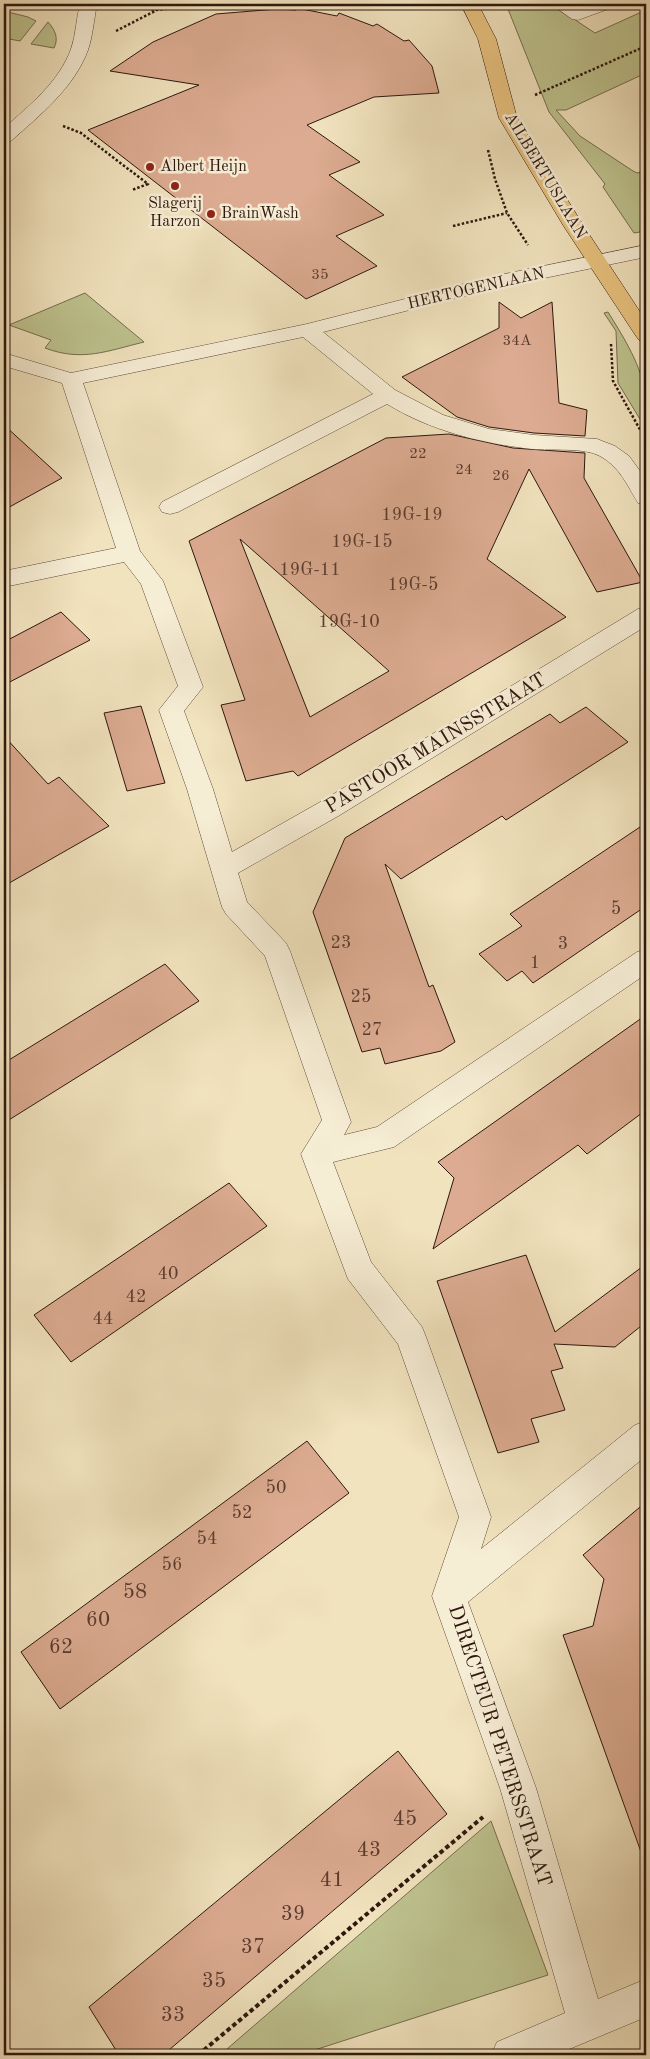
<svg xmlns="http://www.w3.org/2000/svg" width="650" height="2059" font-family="'Old Standard TT',serif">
<rect width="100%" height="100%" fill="#f1e3be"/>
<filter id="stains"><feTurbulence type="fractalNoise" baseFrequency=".004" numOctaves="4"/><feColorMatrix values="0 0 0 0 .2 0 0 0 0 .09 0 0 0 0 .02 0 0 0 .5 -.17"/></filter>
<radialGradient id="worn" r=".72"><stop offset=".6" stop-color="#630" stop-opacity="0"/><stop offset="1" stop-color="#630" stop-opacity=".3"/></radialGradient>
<path fill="#bec38f" stroke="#766d4e" d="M 506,4 L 551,4 L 595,33 L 646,10 L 646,73 L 566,110 L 556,110 L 580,136 L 633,171 L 637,173 L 641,172 L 646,175 L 646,231 L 634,233 L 603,187 L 605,184 L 549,112 Z
M 4,11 L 28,17 L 36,21 L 20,41 L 4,38 Z
M 48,22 C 55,30 59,38 54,48 L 31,44 Z
M 85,293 L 144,342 C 107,351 82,362 45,348 L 51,340 L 9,325 Z
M 608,312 C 624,338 642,366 646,397 C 648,407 646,419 646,429 L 618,383 L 616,331 L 604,313 Z
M 491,1821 L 548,1975 L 299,2055 L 220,2055 Z"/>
<path fill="#dcab91" stroke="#2e170e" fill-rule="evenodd" d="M 297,8 L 337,16 L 339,13 L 373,26 L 377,24 L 404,41 L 409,40 L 432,66 L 439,93 L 374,97 L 307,125 L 360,162 L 329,175 L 384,215 L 336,236 L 377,266 L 306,299 L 88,130 L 199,85 L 110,71 L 153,42 L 216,14 L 277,9 L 296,10 Z
M 499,302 L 521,318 L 552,302 L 559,403 L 587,410 L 585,436 L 534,433 L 489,427 L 457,417 L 402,377 L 499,328 Z
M 4,425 L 62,478 L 4,510 Z
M 449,434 L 513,448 L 585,453 L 584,478 L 643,582 L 597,592 L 529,469 L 487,559 L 566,617 L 298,776 L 293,771 L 246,781 L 221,705 L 245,700 L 189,541 L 386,438 ZM 240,539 L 389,671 L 310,717 Z
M 61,612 L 90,640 L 4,685 L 4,642 Z
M 141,706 L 165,783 L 127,791 L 104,713 Z
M 586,707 L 628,742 L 506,820 L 502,816 L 401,879 L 385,864 L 429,987 L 433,985 L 455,1042 L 441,1051 L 385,1064 L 380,1048 L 362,1052 L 313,912 L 345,838 L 550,714 L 560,723 Z
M 4,736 L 48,784 L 59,777 L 109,826 L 4,886 Z
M 646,823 L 646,906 L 533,983 L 522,971 L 507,981 L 479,954 L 522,926 L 510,914 Z
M 165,964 L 199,1001 L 4,1123 L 4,1063 Z
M 646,1015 L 646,1110 L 587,1154 L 578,1145 L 433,1249 L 454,1178 L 438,1162 Z
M 229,1183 L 267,1226 L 71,1362 L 34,1315 Z
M 526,1255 L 555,1332 L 646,1264 L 646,1322 L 615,1347 L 554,1344 L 563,1368 L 551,1371 L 565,1410 L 531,1419 L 539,1442 L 498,1453 L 437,1281 Z
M 307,1441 L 349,1493 L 60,1709 L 21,1652 Z
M 646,1502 L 646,1851 L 641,1852 L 563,1635 L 593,1626 L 604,1579 L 583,1555 Z
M 398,1751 L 447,1814 L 163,2055 L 119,2055 L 89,2007 Z"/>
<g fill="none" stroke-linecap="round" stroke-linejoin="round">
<g stroke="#5f4a3a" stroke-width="1">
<path id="minor" d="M 80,4 L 97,4 C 94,19 93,35 88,50 C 74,88 40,115 11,141 L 4,142 L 4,128 C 29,106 59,82 71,49 C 76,35 76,19 80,4 Z
M 551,4 L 572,4 L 579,8 L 591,4 L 614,4 L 611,8 L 578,20 L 572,19 Z
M 646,245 L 646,257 L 496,288 L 323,332 L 395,390 L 443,415 L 489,429 L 534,435 L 597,439 L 615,446 L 629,456 L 646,479 L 646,505 L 638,503 C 627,485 620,467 600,456 C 584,447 551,451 532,449 C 481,443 431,431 387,404 L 178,512 L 170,514 L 162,512 L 159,507 L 162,502 L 373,394 L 303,337 L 83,383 L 140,551 L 163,581 L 203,687 L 184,711 L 213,789 L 232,852 L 322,801 L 638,609 L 646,607 L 646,626 L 340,815 L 238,873 L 247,902 L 286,943 L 290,951 L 351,1122 L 344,1135 L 377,1127 L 637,952 L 646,949 L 646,974 L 394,1147 L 333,1162 L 371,1262 L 422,1327 L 426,1337 L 491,1517 L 481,1549 L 635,1425 L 646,1421 L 646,1456 L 468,1602 L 536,1788 L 598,1999 L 646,1979 L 646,2017 L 555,2055 L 491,2055 L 497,2042 L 565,2013 L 500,1788 L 432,1596 L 459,1517 L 398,1344 L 348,1279 L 301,1154 L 322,1120 L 265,956 L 226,914 L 222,907 L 187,789 L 159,710 L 178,686 L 141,584 L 124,562 L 4,587 L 4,571 L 116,548 L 62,383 L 4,366 L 4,353 L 71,373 L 307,324 L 495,276 Z"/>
</g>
<g stroke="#2e170e" stroke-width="1">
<path id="major" d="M 461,4 L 478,4 L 496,39 L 517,118 L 583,225 L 646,321 L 646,342 L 639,340 L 636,336 L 563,225 L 499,118 L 478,39 Z"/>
</g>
<path stroke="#2e170e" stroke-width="2.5" stroke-dasharray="2.5 2" stroke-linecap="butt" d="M 120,5 L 157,10 L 202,4
M 116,31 L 155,11
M 535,95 L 646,46
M 63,126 L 81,133 L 148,184 L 132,190
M 488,150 L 495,179 L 507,213 L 528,245
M 453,226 L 507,213
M 611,344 L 613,381 L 643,435"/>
<path stroke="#2e170e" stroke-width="4" stroke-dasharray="4.5 3" stroke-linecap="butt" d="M 198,2055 L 483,1817"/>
<use href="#minor" fill="#f6edd5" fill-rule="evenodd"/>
<use href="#major" fill="#e8c27f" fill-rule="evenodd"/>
</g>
<g fill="#8f2418" stroke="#f6edd5" stroke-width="2">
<circle cx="150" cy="167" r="5"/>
<circle cx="175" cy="186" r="5"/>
<circle cx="211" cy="214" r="5"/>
</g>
<g text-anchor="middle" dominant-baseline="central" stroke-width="5" stroke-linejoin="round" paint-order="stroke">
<g font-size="15" fill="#5a3c2f">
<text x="320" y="275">35</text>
<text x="517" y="341">34A</text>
<text x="418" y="454">22</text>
<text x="464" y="470">24</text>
<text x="501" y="476">26</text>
</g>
<g font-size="16" fill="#2e170e" stroke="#f6edd5" text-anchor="start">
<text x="160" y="167">Albert Heijn</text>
<text x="175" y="204" text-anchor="middle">Slagerij<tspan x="175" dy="18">Harzon</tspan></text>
<text x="221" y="214">BrainWash</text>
</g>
<g font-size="16" fill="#2e170e" stroke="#f6edd5">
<text transform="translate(545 176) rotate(59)">AILBERTUSLAAN</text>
<text transform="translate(476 289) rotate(-13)">HERTOGENLAAN</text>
</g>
<g font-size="18" fill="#5a3c2f">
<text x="412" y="515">19G-19</text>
<text x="362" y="542">19G-15</text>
<text x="310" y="570">19G-11</text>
<text x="413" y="585">19G-5</text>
<text x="349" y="622">19G-10</text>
<text x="616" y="909">5</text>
<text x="341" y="943">23</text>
<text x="563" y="944">3</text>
<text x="535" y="963">1</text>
<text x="361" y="997">25</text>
<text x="372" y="1030">27</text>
<text x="168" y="1274">40</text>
<text x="136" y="1297">42</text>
<text x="103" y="1319">44</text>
<text x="276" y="1488">50</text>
<text x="242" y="1513">52</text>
<text x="207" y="1539">54</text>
<text x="172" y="1565">56</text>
</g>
<g font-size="20" fill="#2e170e" stroke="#f6edd5">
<text transform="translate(436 744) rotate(-31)">PASTOOR MAINSSTRAAT</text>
<text transform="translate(499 1746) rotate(72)">DIRECTEUR PETERSSTRAAT</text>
</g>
<g font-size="21" fill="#5a3c2f">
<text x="135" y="1592">58</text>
<text x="98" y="1620">60</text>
<text x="61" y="1647">62</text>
<text x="405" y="1819">45</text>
<text x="369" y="1850">43</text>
<text x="332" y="1880">41</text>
<text x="293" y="1914">39</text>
<text x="253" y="1947">37</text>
<text x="214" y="1981">35</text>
<text x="173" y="2015">33</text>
</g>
</g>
<rect width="650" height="2059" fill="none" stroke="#f1e3be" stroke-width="20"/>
<rect x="5" y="5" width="640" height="2049" fill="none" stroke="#2e170e" stroke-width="2.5"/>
<rect x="10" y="10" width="630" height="2039" fill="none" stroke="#2e170e"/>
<rect width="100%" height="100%" filter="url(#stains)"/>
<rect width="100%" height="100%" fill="url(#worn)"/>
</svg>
